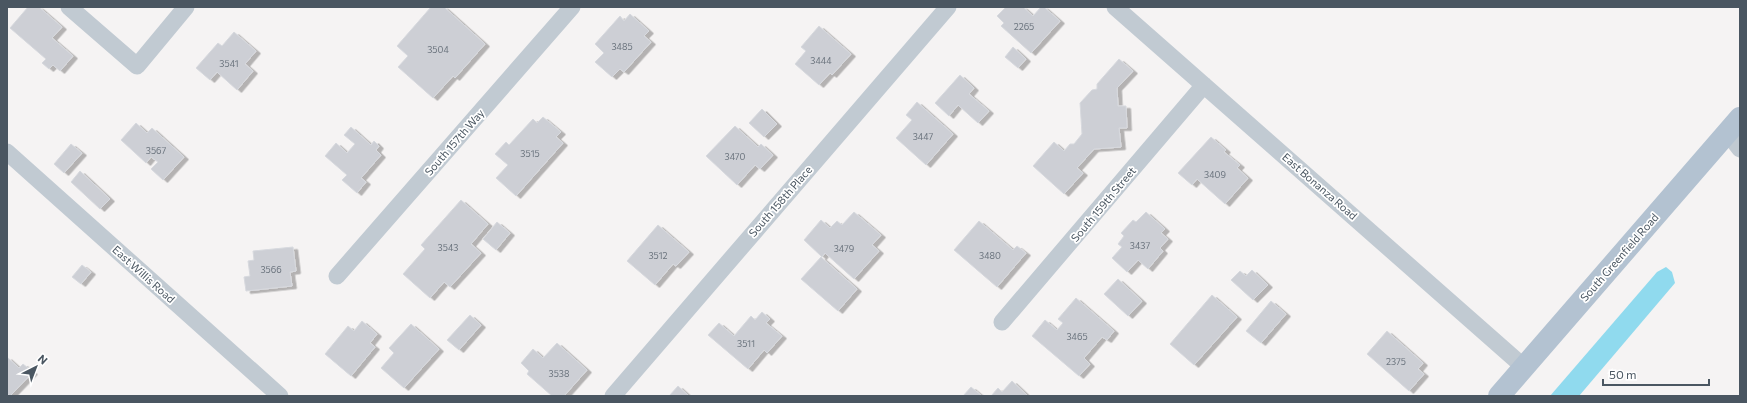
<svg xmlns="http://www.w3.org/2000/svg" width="1747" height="403" font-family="Commissioner,sans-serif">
<defs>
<filter id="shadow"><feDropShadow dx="4.5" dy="2.5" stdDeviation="0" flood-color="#0004"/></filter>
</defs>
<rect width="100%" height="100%" fill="#f5f3f3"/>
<path fill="#90daee" d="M 1666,267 L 1672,272 L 1675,283 L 1579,396 L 1550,396 L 1657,272 Z"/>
<path fill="#cdcfd5" stroke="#d7d9de" filter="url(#shadow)" d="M 28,7 L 39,7 L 62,27 L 52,38 L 73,56 L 60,71 L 53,65 L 49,69 L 42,63 L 46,59 L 10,28 Z
M 431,7 L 444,7 L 485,44 L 455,78 L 453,76 L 433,98 L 398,67 L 408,56 L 397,46 Z
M 1006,7 L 1023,7 L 1033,16 L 1041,7 L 1044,7 L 1060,21 L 1031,53 L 1001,26 L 1004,23 L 997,16 Z
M 630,14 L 649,31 L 644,36 L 651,42 L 624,72 L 620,69 L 612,77 L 595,62 L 604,53 L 595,44 L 620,16 L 624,21 Z
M 819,26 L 851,54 L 832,75 L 830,73 L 819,85 L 795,64 L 806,51 L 801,47 Z
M 234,32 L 256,51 L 245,64 L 253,71 L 237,90 L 217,72 L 210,80 L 196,68 L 218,43 L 222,46 Z
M 1013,47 L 1026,59 L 1018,68 L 1005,57 Z
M 1119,59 L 1133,71 L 1117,88 L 1118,106 L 1126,106 L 1127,128 L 1119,128 L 1121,147 L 1094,149 L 1077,168 L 1083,173 L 1064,194 L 1033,166 L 1054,142 L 1064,151 L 1070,144 L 1074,144 L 1082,134 L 1080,103 L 1092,90 L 1097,89 L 1097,84 Z
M 960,75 L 974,88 L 969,94 L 989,111 L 978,123 L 958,105 L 949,116 L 935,103 Z
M 917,102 L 953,134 L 926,165 L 896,138 L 912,120 L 906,115 Z
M 762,109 L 777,124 L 764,137 L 749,123 Z
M 543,117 L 561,132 L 556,137 L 563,143 L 516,196 L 496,178 L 508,165 L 495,154 L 506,142 L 509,145 L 533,119 L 537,123 Z
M 136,123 L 147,133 L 152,128 L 184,157 L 163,180 L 151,169 L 158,162 L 151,157 L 146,163 L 121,140 Z
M 735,126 L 758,147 L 761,144 L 773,155 L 760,169 L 755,165 L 737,185 L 706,156 Z
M 351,127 L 371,145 L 374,141 L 379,146 L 376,150 L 381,155 L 361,178 L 366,182 L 357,193 L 342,180 L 347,175 L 325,156 L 336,143 L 347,153 L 355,144 L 344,135 Z
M 1211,137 L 1226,150 L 1224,152 L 1240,165 L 1237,168 L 1248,178 L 1225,204 L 1197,179 L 1192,185 L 1178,173 Z
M 71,144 L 82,153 L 64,173 L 54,164 Z
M 80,171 L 110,199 L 100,209 L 71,182 Z
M 461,200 L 488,224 L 471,244 L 481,253 L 450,287 L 444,282 L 430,298 L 403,274 L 425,249 L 421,245 Z
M 854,212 L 881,235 L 872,245 L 879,251 L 854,279 L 825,253 L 822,257 L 804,240 L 821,220 L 830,228 L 837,221 L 842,225 Z
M 1146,212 L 1165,229 L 1161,233 L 1168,239 L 1160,248 L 1163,251 L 1148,269 L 1138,260 L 1127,272 L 1112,258 L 1122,247 L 1118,244 L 1124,236 L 1121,233 L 1133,220 L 1136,222 Z
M 979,221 L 1013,250 L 1017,246 L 1026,253 L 997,287 L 954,250 Z
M 497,222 L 510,233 L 496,250 L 483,239 Z
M 658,225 L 689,252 L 676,266 L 673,264 L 655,285 L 627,261 Z
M 293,247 L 296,271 L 290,272 L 292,286 L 246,291 L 244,277 L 250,276 L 248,261 L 254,260 L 253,251 Z
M 821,257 L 857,289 L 838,311 L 801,279 Z
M 82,265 L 91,272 L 81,284 L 72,277 Z
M 1252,270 L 1268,285 L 1253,300 L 1231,280 L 1240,271 L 1246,276 Z
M 1118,279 L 1142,301 L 1128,316 L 1104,294 Z
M 1212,295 L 1237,317 L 1194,365 L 1170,344 Z
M 1076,298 L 1114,331 L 1107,340 L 1102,337 L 1084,358 L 1090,364 L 1079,376 L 1032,336 L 1045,320 L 1057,330 L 1063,323 L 1058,319 Z
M 1271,301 L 1286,314 L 1261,343 L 1246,331 Z
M 762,312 L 770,319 L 766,323 L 782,336 L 767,353 L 764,350 L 748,369 L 708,335 L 719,323 L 734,336 L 751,316 L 755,320 Z
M 470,315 L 481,325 L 459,350 L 447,340 Z
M 362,321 L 377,334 L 370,343 L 375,347 L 351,376 L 325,354 L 348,326 L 354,331 Z
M 411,324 L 439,349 L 404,388 L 381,368 L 394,353 L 389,348 Z
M 1387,331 L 1423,363 L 1418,369 L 1424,374 L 1409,391 L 1367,354 Z
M 557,343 L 587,370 L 564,396 L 552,396 L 527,374 L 529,371 L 521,363 L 533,349 L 543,358 Z
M 7,357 L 19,368 L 23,364 L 33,372 L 10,396 L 7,394 Z
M 1012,381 L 1028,396 L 991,396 L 998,388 L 1002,392 Z
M 678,386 L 689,396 L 669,396 Z
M 971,387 L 982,396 L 963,396 Z"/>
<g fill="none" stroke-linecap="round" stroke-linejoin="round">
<path stroke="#c1cad2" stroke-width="17" d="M 69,7 L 137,66 L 186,7
M 1115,7 L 1524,367
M 1727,132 L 1740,149
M 7,152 L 280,396
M 337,276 L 572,7
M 1002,322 L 1204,85
M 613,396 L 948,7"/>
<path stroke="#b3c2d1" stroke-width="22" d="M 1499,396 L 1740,118"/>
</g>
<g text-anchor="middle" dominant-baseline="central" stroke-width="3.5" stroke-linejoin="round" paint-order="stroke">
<g font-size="9" fill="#6b747e">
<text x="1024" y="26">2265</text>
<text x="622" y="46">3485</text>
<text x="438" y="49">3504</text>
<text x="821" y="60">3444</text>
<text x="229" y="63">3541</text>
<text x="923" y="136">3447</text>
<text x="156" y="150">3567</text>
<text x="530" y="153">3515</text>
<text x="735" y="156">3470</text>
<text x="1215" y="174">3409</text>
<text x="1140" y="245">3437</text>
<text x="448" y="247">3543</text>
<text x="844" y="248">3479</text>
<text x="658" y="255">3512</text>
<text x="990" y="255">3480</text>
<text x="271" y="269">3566</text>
<text x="1077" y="336">3465</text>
<text x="746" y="343">3511</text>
<text x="1396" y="361">2375</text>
<text x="559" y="373">3538</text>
</g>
<g font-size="11" fill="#4a5661" stroke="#fff">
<text transform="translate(454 142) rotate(-49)">South 157th Way</text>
<text transform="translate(1320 186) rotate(41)">East Bonanza Road</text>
<text transform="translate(780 201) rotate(-49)">South 158th Place</text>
<text transform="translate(1103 204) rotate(-50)">South 159th Street</text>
<text transform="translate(1619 257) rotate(-49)">South Greenfield Road</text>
<text transform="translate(144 274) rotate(42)">East Willis Road</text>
</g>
</g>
<rect width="1747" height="403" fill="none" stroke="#4a5661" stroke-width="16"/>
<g transform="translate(36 367) rotate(42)" stroke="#ffffff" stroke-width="3" paint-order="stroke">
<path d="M0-3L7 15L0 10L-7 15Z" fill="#4a5661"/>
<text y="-6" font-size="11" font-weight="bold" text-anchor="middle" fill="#4a5661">N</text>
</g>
<path d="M1603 379v6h106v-6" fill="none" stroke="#4a5661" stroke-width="2"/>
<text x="1609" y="379" font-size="12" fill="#4a5661" stroke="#ffffff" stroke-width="3" paint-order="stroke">50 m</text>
</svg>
